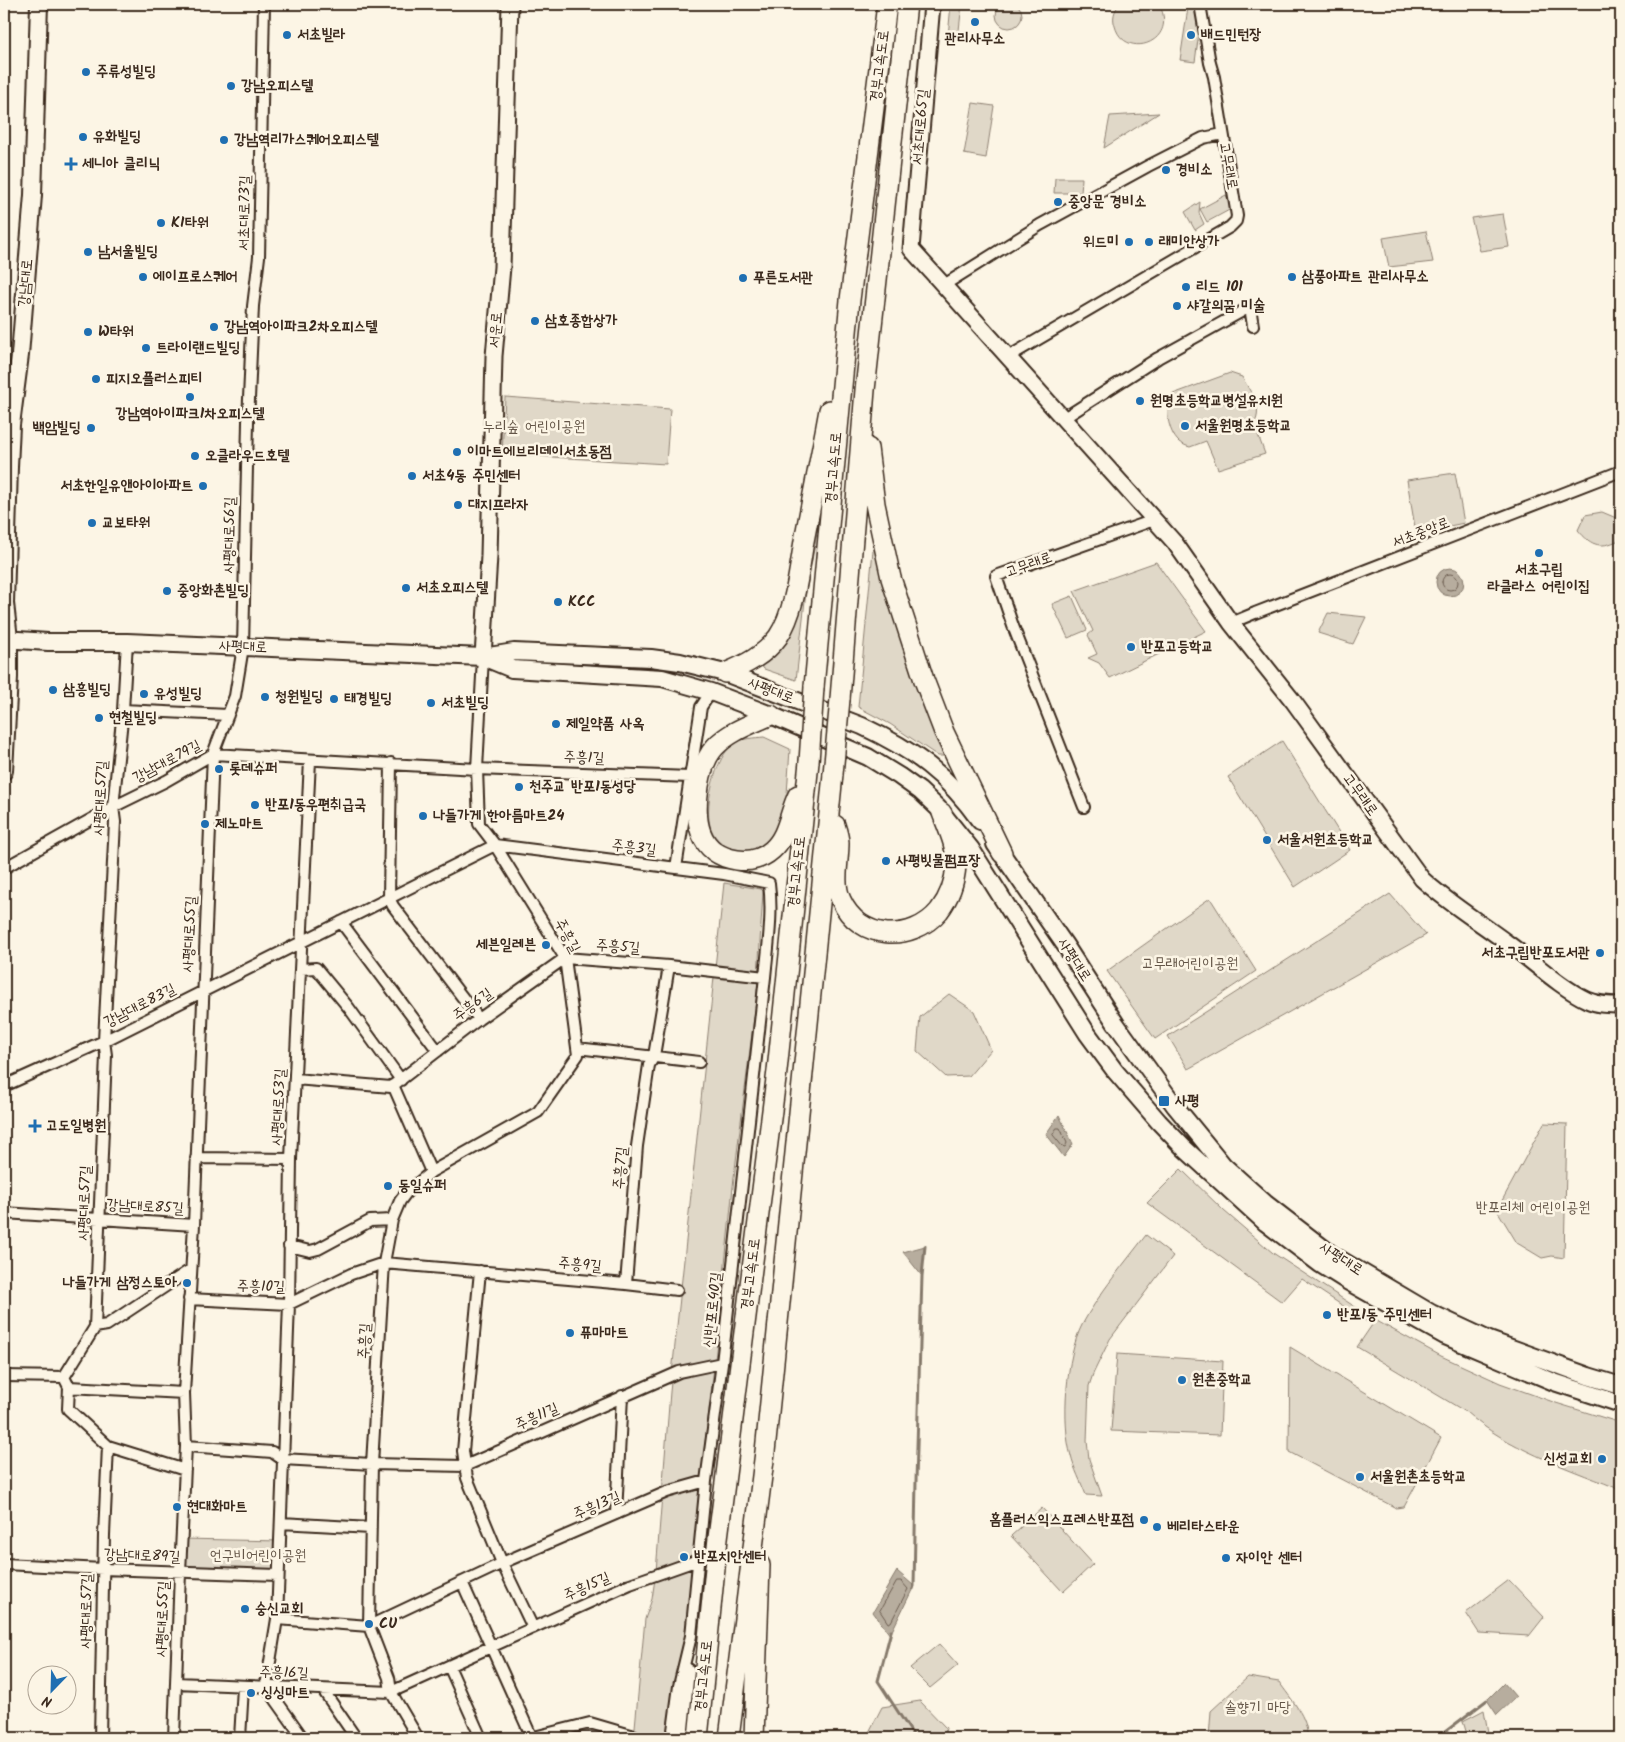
<svg xmlns="http://www.w3.org/2000/svg" width="1625" height="1742" font-family="Kalam,'Poor Story',sans-serif">
<rect width="100%" height="100%" fill="#fcf5e5"/>
<filter id="ink" filterUnits="userSpaceOnUse"><feTurbulence type="fractalNoise" baseFrequency=".02" numOctaves="2"/><feDisplacementMap in="SourceGraphic" scale="10" xChannelSelector="R" yChannelSelector="G"/><feConvolveMatrix kernelMatrix="1 2 1 2 8 2 1 2 1" color-interpolation-filters="sRGB"/></filter>
<g filter="url(#ink)">
<path fill="#e0d8c8" stroke="#8e8173" d="M996 15a13 13 0 1 1 26 0a13 13 0 1 1-26 0Z
M 951,4 L 962,4 L 958,39 L 948,37 Z
M 1120,4 L 1159,4 C 1180,43 1124,61 1115,26 C 1112,18 1114,10 1120,4 Z
M 1188,8 L 1202,10 L 1195,62 L 1180,60 Z
M 973,103 L 994,106 L 986,158 L 964,154 Z
M 1159,113 L 1104,148 L 1110,116 Z
M 1055,178 L 1082,178 L 1081,193 L 1054,193 Z
M 1226,195 L 1233,208 L 1207,222 L 1200,209 Z
M 1200,202 L 1199,213 L 1204,224 L 1195,230 L 1185,212 Z
M 1503,214 L 1509,247 L 1480,251 L 1471,218 Z
M 1426,231 L 1433,262 L 1389,267 L 1383,238 Z
M 1230,373 L 1242,377 C 1250,392 1264,408 1254,424 L 1265,454 L 1218,469 L 1206,441 L 1190,447 C 1186,446 1182,444 1179,442 C 1168,432 1163,406 1173,394 Z
M 505,397 L 670,409 L 666,464 L 502,454 Z
M 1455,473 L 1464,523 L 1416,533 L 1407,480 Z
M 823,484 L 818,528 L 806,592 L 796,680 L 764,669 L 760,664 L 768,659 Z
M 1602,512 L 1621,520 L 1621,539 C 1602,549 1592,547 1578,530 L 1585,515 Z
M 876,519 L 940,736 L 943,756 L 938,756 L 890,724 L 858,707 Z
M 1156,562 L 1206,631 L 1110,678 L 1099,663 L 1088,658 L 1097,654 L 1088,635 L 1093,631 L 1074,591 Z
M 1072,596 L 1087,630 L 1068,638 L 1052,604 Z
M 1328,613 L 1366,617 L 1353,644 L 1318,633 Z
M 764,737 L 790,749 L 786,809 L 771,843 C 764,846 757,851 750,853 C 744,854 737,851 731,849 C 724,847 715,838 712,831 C 702,812 715,754 735,743 C 743,738 754,738 764,737 Z
M 1282,741 L 1350,850 L 1295,887 L 1228,777 Z
M 724,883 L 761,889 L 763,891 L 757,993 L 734,1177 L 716,1351 L 701,1476 L 690,1610 L 668,1738 L 634,1738 L 645,1619 L 652,1599 L 656,1572 L 670,1392 Z
M 1390,894 L 1426,935 L 1188,1069 L 1168,1036 Z
M 1210,898 L 1256,971 L 1155,1039 L 1107,971 Z
M 949,994 L 974,1011 L 991,1050 L 969,1076 L 946,1077 L 917,1051 L 920,1017 Z
M 1544,1123 L 1567,1124 L 1564,1258 L 1552,1256 L 1542,1258 L 1517,1243 L 1497,1210 Z
M 1181,1169 L 1224,1211 L 1273,1253 L 1375,1320 L 1441,1356 L 1500,1383 L 1556,1403 L 1621,1423 L 1621,1492 L 1614,1487 C 1565,1467 1506,1448 1466,1412 L 1357,1347 L 1372,1325 L 1302,1279 L 1282,1302 L 1147,1203 Z
M 1146,1235 L 1173,1256 L 1110,1339 L 1093,1374 L 1089,1386 L 1087,1441 L 1089,1459 L 1102,1496 L 1086,1495 C 1081,1482 1074,1469 1071,1456 C 1061,1423 1066,1356 1082,1325 C 1099,1293 1124,1264 1146,1235 Z
M 1290,1347 L 1441,1438 L 1404,1507 L 1396,1508 L 1289,1452 Z
M 1117,1354 L 1223,1361 L 1220,1435 L 1111,1431 Z
M 1042,1508 L 1093,1564 L 1063,1592 L 1011,1536 Z
M 182,1539 L 280,1541 L 279,1573 L 180,1570 Z
M 1509,1580 L 1544,1617 L 1529,1636 L 1479,1633 L 1466,1613 Z
M 939,1644 L 958,1665 L 930,1688 L 910,1668 Z
M 1248,1677 L 1279,1682 C 1290,1698 1309,1718 1307,1738 L 1209,1738 L 1211,1711 Z
M 920,1701 L 946,1728 L 944,1738 L 866,1738 L 882,1707 Z
M 1484,1710 L 1489,1738 L 1468,1738 L 1463,1721 Z"/>
<path fill="#b7ad9e" stroke="#85796b" d="M1436 582a14 14 0 1 1 28 0a14 14 0 1 1-28 0Z
M 1059,1115 L 1073,1144 L 1064,1157 L 1046,1134 Z
M 925,1246 L 922,1276 L 903,1252 Z
M 897,1571 L 914,1586 L 890,1635 L 873,1612 Z
M 1504,1683 L 1516,1697 L 1497,1715 L 1487,1700 Z"/>
<g fill="none" stroke-linecap="round" stroke-linejoin="round">
<path stroke="#6d5e51" stroke-width="1" d="M1442 582a8 8 0 1 1 16 0a8 8 0 1 1-16 0Z
M 1057,1128 L 1060,1128 L 1067,1143 L 1065,1147 L 1062,1146 L 1053,1135 Z
M 897,1581 L 901,1581 L 908,1589 L 891,1622 L 888,1623 L 880,1611 Z"/>
<path stroke="#85796b" stroke-width="3" d="M 913,1589 L 914,1586 L 916,1481 L 922,1276 L 925,1246
M 891,1631 L 878,1681 L 915,1738
M 1437,1738 L 1487,1700"/>
<g stroke="#3b2a1e" stroke-width="14">
<path id="street" d="M 944,285 L 1040,225 L 1148,166 L 1203,138 L 1223,134
M 1008,357 L 1230,227 L 1236,221 L 1237,216 L 1214,77 L 1210,63 L 1200,4
M 1064,418 L 1158,358 L 1250,307 L 1253,326
M 1231,623 L 1255,613 L 1621,471
M 123,710 L 228,715
M 391,763 L 389,898 L 393,906 L 479,1019
M 1084,807 L 1013,626 L 996,576 L 1154,520
M 495,845 L 724,874 L 769,883 C 773,914 768,946 765,977 L 722,1363 L 706,1481 L 691,1636 L 679,1686 L 672,1738
M 4,868 L 113,807 L 166,781 L 213,754 L 477,769 L 690,777
M 676,868 L 701,707 L 711,692
M 341,922 L 438,1051
M 301,969 L 316,968 L 349,1008 L 401,1080
M 577,1048 L 699,1062
M 295,1079 L 391,1087 L 479,1019 L 565,958 L 669,966 L 765,977
M 393,1085 L 431,1172
M 4,1086 L 104,1041 L 495,845
M 196,1158 L 291,1159
M 4,1213 L 194,1225
M 289,1246 L 310,1251 L 318,1249 L 370,1221 L 392,1220
M 480,1271 L 463,1451 L 467,1478 L 502,1563 L 533,1628
M 626,1284 L 637,1146 L 649,1065 L 654,1056 L 669,966
M 189,1299 L 289,1304 L 351,1274 L 384,1263 L 626,1284 L 677,1290
M 95,1327 L 107,1325 L 190,1270
M 4,1376 L 64,1377
M 64,1377 L 95,1327 L 106,1055 L 104,1041 L 115,822 L 113,807 L 123,710 L 127,642
M 64,1377 L 69,1387 L 68,1409 L 108,1446 L 185,1470
M 69,1387 L 184,1393
M 186,1446 L 272,1452 L 282,1459 L 372,1464 L 465,1466 L 679,1372 L 722,1363
M 616,1514 L 622,1396
M 281,1523 L 371,1528
M 4,1564 L 103,1569 L 278,1575
M 462,1582 L 532,1738
M 277,1619 L 369,1626 L 509,1560 L 667,1492 L 706,1481
M 449,1666 L 481,1738
M 176,1683 L 391,1692 L 630,1584 L 698,1560
M 323,1690 L 356,1738
M 100,1738 L 104,1535 L 108,1446
M 174,1738 L 180,1572 L 186,1446 L 184,1393 L 194,1225 L 213,754 L 235,696 L 243,647 L 248,422 L 253,306 L 259,257 L 264,4
M 240,1738 L 243,1687
M 303,1738 L 266,1686 L 277,1619 L 289,1304 L 291,1159 L 310,760
M 418,1738 L 391,1692 L 389,1678 L 369,1626 L 372,1464 L 384,1263 L 392,1220 L 400,1201 L 406,1193 L 431,1172 L 538,1112 L 578,1055 L 565,958 L 495,845 L 479,824 L 477,769 L 483,657
M 536,1738 L 538,1736 L 590,1723 L 641,1738
M 682,1738 L 689,1670"/>
</g>
<g stroke="#3b2a1e" stroke-width="19">
<path id="secondary" d="M 932,4 L 911,249 L 1175,543 L 1231,623 L 1293,701 L 1422,879 C 1448,903 1478,921 1506,942 C 1530,959 1561,988 1587,1000 C 1598,1005 1610,1005 1621,1005
M 483,657 L 489,556 L 494,356 L 502,267 L 510,4"/>
</g>
<g stroke="#3b2a1e" stroke-width="20">
<path id="primary" d="M 4,639 L 48,642 L 127,642 L 483,657 L 514,652 L 651,658 L 680,662 L 725,673 L 862,726 C 913,750 947,774 980,821
M 483,657 L 512,669 L 662,678 L 711,692 L 771,715 L 868,757 L 899,776 L 920,791 L 938,808 L 971,849 L 1087,1033 L 1115,1071 L 1159,1122 L 1184,1148 L 1266,1223 L 1320,1264 L 1347,1281 L 1445,1336 L 1554,1382 L 1621,1404
M 4,771 L 9,677 L 9,639 L 5,603 L 9,467 L 11,425 L 20,355 L 33,195 L 39,4
M 995,844 L 1065,945 L 1116,1024 L 1175,1106 L 1224,1166 L 1265,1203 L 1331,1254 L 1431,1313 L 1489,1340 L 1588,1376 L 1621,1386"/>
</g>
<g stroke="#3b2a1e" stroke-width="22">
<path id="highway" d="M 868,448 L 875,504 L 891,578 L 924,680 L 944,732 L 1002,853
M 725,673 C 745,665 765,655 778,637 C 795,612 799,571 804,541 C 812,498 821,454 829,410
M 814,687 L 850,300 L 887,4
M 840,699 L 865,390 L 907,4
M 771,715 C 752,724 730,731 715,747 C 706,757 701,773 699,786 C 694,819 697,854 737,860 C 751,862 762,859 772,850 C 788,836 789,813 798,795
M 835,825 C 837,831 839,837 839,843 C 839,862 833,883 841,900 C 859,941 912,943 939,911 C 949,898 955,881 956,865 C 957,847 948,829 942,813
M 698,1738 L 718,1538 L 777,1071 L 809,762
M 729,1738 L 765,1452 L 833,774
M 754,1738 L 760,1565"/>
</g>
<use href="#street" stroke="#fcf5e5" stroke-width="10"/>
<use href="#secondary" stroke="#fcf5e5" stroke-width="15"/>
<use href="#primary" stroke="#fcf5e5" stroke-width="16"/>
<use href="#highway" stroke="#fcf5e5" stroke-width="19"/>
<g stroke="#3b2a1e" stroke-width="22" stroke-linecap="butt">
<path id="highway-bridge" d="M 809,762 L 814,687
M 833,774 L 840,699"/>
</g>
<use href="#highway-bridge" stroke="#fcf5e5" stroke-width="19"/>
</g>
</g>
<g fill="#1f6fb2" stroke="#fcf5e5" stroke-width="2">
<circle cx="975" cy="22" r="5"/>
<circle cx="287" cy="35" r="5"/>
<circle cx="1191" cy="35" r="5"/>
<circle cx="86" cy="72" r="5"/>
<circle cx="231" cy="86" r="5"/>
<circle cx="83" cy="137" r="5"/>
<circle cx="224" cy="140" r="5"/>
<path d="M68.5 156.5h5v5h5v5h-5v5h-5v-5h-5v-5h5z"/>
<circle cx="1166" cy="170" r="5"/>
<circle cx="1058" cy="202" r="5"/>
<circle cx="161" cy="223" r="5"/>
<circle cx="1129" cy="242" r="5"/>
<circle cx="1149" cy="242" r="5"/>
<circle cx="88" cy="252" r="5"/>
<circle cx="143" cy="277" r="5"/>
<circle cx="1292" cy="277" r="5"/>
<circle cx="743" cy="278" r="5"/>
<circle cx="1186" cy="287" r="5"/>
<circle cx="1177" cy="306" r="5"/>
<circle cx="535" cy="321" r="5"/>
<circle cx="214" cy="327" r="5"/>
<circle cx="88" cy="332" r="5"/>
<circle cx="146" cy="348" r="5"/>
<circle cx="96" cy="379" r="5"/>
<circle cx="190" cy="397" r="5"/>
<circle cx="1140" cy="401" r="5"/>
<circle cx="1185" cy="426" r="5"/>
<circle cx="91" cy="428" r="5"/>
<circle cx="457" cy="452" r="5"/>
<circle cx="195" cy="456" r="5"/>
<circle cx="412" cy="476" r="5"/>
<circle cx="203" cy="486" r="5"/>
<circle cx="458" cy="505" r="5"/>
<circle cx="92" cy="523" r="5"/>
<circle cx="1539" cy="553" r="5"/>
<circle cx="406" cy="588" r="5"/>
<circle cx="167" cy="591" r="5"/>
<circle cx="558" cy="602" r="5"/>
<circle cx="1131" cy="647" r="5"/>
<circle cx="53" cy="690" r="5"/>
<circle cx="144" cy="694" r="5"/>
<circle cx="265" cy="697" r="5"/>
<circle cx="334" cy="699" r="5"/>
<circle cx="431" cy="703" r="5"/>
<circle cx="99" cy="718" r="5"/>
<circle cx="556" cy="724" r="5"/>
<circle cx="219" cy="769" r="5"/>
<circle cx="519" cy="787" r="5"/>
<circle cx="255" cy="805" r="5"/>
<circle cx="423" cy="816" r="5"/>
<circle cx="205" cy="824" r="5"/>
<circle cx="1267" cy="840" r="5"/>
<circle cx="886" cy="861" r="5"/>
<circle cx="546" cy="945" r="5"/>
<circle cx="1600" cy="953" r="5"/>
<rect x="1158" y="1095" width="12" height="12" rx="2.5"/>
<path d="M32.5 1118.5h5v5h5v5h-5v5h-5v-5h-5v-5h5z"/>
<circle cx="388" cy="1186" r="5"/>
<circle cx="187" cy="1283" r="5"/>
<circle cx="1327" cy="1315" r="5"/>
<circle cx="570" cy="1333" r="5"/>
<circle cx="1182" cy="1380" r="5"/>
<circle cx="1602" cy="1459" r="5"/>
<circle cx="1360" cy="1477" r="5"/>
<circle cx="177" cy="1507" r="5"/>
<circle cx="1144" cy="1520" r="5"/>
<circle cx="1157" cy="1527" r="5"/>
<circle cx="684" cy="1557" r="5"/>
<circle cx="1226" cy="1558" r="5"/>
<circle cx="245" cy="1609" r="5"/>
<circle cx="369" cy="1624" r="5"/>
<circle cx="251" cy="1693" r="5"/>
</g>
<g text-anchor="middle" dominant-baseline="central" stroke-width="5" stroke-linejoin="round" paint-order="stroke">
<g font-size="15" font-weight="bold" fill="#3b2a1e" stroke="#fcf5e5" text-anchor="start">
<text x="297" y="35">서초빌라</text>
<text x="1201" y="35">배드민턴장</text>
<text x="975" y="39" text-anchor="middle">관리사무소</text>
<text x="96" y="72">주류성빌딩</text>
<text x="241" y="86">강남오피스텔</text>
<text x="93" y="137">유화빌딩</text>
<text x="234" y="140">강남역리가스퀘어오피스텔</text>
<text x="82" y="164">세니아 클리닉</text>
<text x="1176" y="170">경비소</text>
<text x="1068" y="202">중앙문 경비소</text>
<text x="171" y="223">KI타워</text>
<text x="1119" y="242" text-anchor="end">위드미</text>
<text x="1159" y="242">래미안상가</text>
<text x="98" y="252">남서울빌딩</text>
<text x="153" y="277">에이프로스퀘어</text>
<text x="1302" y="277">삼풍아파트 관리사무소</text>
<text x="753" y="278">푸른도서관</text>
<text x="1196" y="287">리드 101</text>
<text x="1187" y="306">샤갈의꿈 미술</text>
<text x="545" y="321">삼호종합상가</text>
<text x="224" y="327">강남역아이파크2차오피스텔</text>
<text x="98" y="332">W타워</text>
<text x="156" y="348">트라이랜드빌딩</text>
<text x="106" y="379">피지오플러스피티</text>
<text x="1150" y="401">원명초등학교병설유치원</text>
<text x="190" y="414" text-anchor="middle">강남역아이파크1차오피스텔</text>
<text x="1195" y="426">서울원명초등학교</text>
<text x="81" y="428" text-anchor="end">백암빌딩</text>
<text x="467" y="452">이마트에브리데이서초동점</text>
<text x="205" y="456">오클라우드호텔</text>
<text x="422" y="476">서초4동 주민센터</text>
<text x="193" y="486" text-anchor="end">서초한일유앤아이아파트</text>
<text x="468" y="505">대지프라자</text>
<text x="102" y="523">교보타워</text>
<text x="1539" y="570" text-anchor="middle">서초구립<tspan x="1539" dy="17">라클라스 어린이집</tspan></text>
<text x="416" y="588">서초오피스텔</text>
<text x="177" y="591">중앙화촌빌딩</text>
<text x="568" y="602">KCC</text>
<text x="1141" y="647">반포고등학교</text>
<text x="63" y="690">삼흥빌딩</text>
<text x="154" y="694">유성빌딩</text>
<text x="275" y="697">청원빌딩</text>
<text x="344" y="699">태경빌딩</text>
<text x="441" y="703">서초빌딩</text>
<text x="109" y="718">현철빌딩</text>
<text x="566" y="724">제일약품 사옥</text>
<text x="229" y="769">롯데슈퍼</text>
<text x="529" y="787">천주교 반포1동성당</text>
<text x="265" y="805">반포1동우편취급국</text>
<text x="433" y="816">나들가게 한아름마트24</text>
<text x="215" y="824">제노마트</text>
<text x="1277" y="840">서울서원초등학교</text>
<text x="896" y="861">사평빗물펌프장</text>
<text x="536" y="945" text-anchor="end">세븐일레븐</text>
<text x="1590" y="953" text-anchor="end">서초구립반포도서관</text>
<text x="1175" y="1101">사평</text>
<text x="46" y="1126">고도일병원</text>
<text x="398" y="1186">동일슈퍼</text>
<text x="177" y="1283" text-anchor="end">나들가게 삼정스토아</text>
<text x="1337" y="1315">반포1동 주민센터</text>
<text x="580" y="1333">퓨마마트</text>
<text x="1192" y="1380">원촌중학교</text>
<text x="1592" y="1459" text-anchor="end">신성교회</text>
<text x="1370" y="1477">서울원촌초등학교</text>
<text x="187" y="1507">현대화마트</text>
<text x="1134" y="1520" text-anchor="end">홈플러스익스프레스반포점</text>
<text x="1167" y="1527">베리타스타운</text>
<text x="694" y="1557">반포치안센터</text>
<text x="1236" y="1558">자이안 센터</text>
<text x="255" y="1609">숭신교회</text>
<text x="379" y="1624">CU</text>
<text x="261" y="1693">싱싱마트</text>
</g>
<g font-size="15" fill="#3b2a1e" stroke="#fcf5e5">
<text transform="translate(880 66) rotate(-83)">경부고속도로</text>
<text transform="translate(921 127) rotate(-85)">서초대로65길</text>
<text transform="translate(1228 166) rotate(80)">고무래로</text>
<text transform="translate(245 213) rotate(-89)">서초대로73길</text>
<text transform="translate(26 283) rotate(-85)">강남대로</text>
<text transform="translate(496 330) rotate(-85)">서운로</text>
<text transform="translate(834 468) rotate(-85)">경부고속도로</text>
<text transform="translate(1421 533) rotate(-21)">서초중앙로</text>
<text transform="translate(230 535) rotate(-89)">사평대로56길</text>
<text transform="translate(1029 565) rotate(-20)">고무래로</text>
<text transform="translate(243 647) rotate(2)">사평대로</text>
<text transform="translate(771 691) rotate(21)">사평대로</text>
<text transform="translate(584 758) rotate(2)">주흥1길</text>
<text transform="translate(167 762) rotate(-28)">강남대로79길</text>
<text transform="translate(1360 795) rotate(54)">고무래로</text>
<text transform="translate(101 798) rotate(-87)">사평대로57길</text>
<text transform="translate(634 848) rotate(7)">주흥3길</text>
<text transform="translate(797 872) rotate(-84)">경부고속도로</text>
<text transform="translate(190 934) rotate(-87)">사평대로55길</text>
<text transform="translate(567 936) rotate(61)">주흥길</text>
<text transform="translate(618 947) rotate(4)">주흥5길</text>
<text transform="translate(1074 960) rotate(57)">사평대로</text>
<text transform="translate(473 1005) rotate(-36)">주흥6길</text>
<text transform="translate(140 1006) rotate(-27)">강남대로83길</text>
<text transform="translate(279 1107) rotate(-87)">사평대로53길</text>
<text transform="translate(621 1168) rotate(-85)">주흥7길</text>
<text transform="translate(85 1203) rotate(-88)">사평대로57길</text>
<text transform="translate(145 1207) rotate(3)">강남대로85길</text>
<text transform="translate(1341 1259) rotate(33)">사평대로</text>
<text transform="translate(580 1265) rotate(5)">주흥9길</text>
<text transform="translate(751 1274) rotate(-83)">경부고속도로</text>
<text transform="translate(261 1287) rotate(1)">주흥10길</text>
<text transform="translate(713 1310) rotate(-84)">신반포로40길</text>
<text transform="translate(365 1341) rotate(-87)">주흥길</text>
<text transform="translate(537 1417) rotate(-24)">주흥11길</text>
<text transform="translate(597 1506) rotate(-23)">주흥13길</text>
<text transform="translate(142 1556) rotate(2)">강남대로89길</text>
<text transform="translate(587 1587) rotate(-24)">주흥15길</text>
<text transform="translate(87 1611) rotate(-89)">사평대로57길</text>
<text transform="translate(163 1619) rotate(-88)">사평대로55길</text>
<text transform="translate(284 1673) rotate(2)">주흥16길</text>
<text transform="translate(704 1676) rotate(-84)">경부고속도로</text>
</g>
<g font-size="15" fill="#645648" stroke="#fcf5e5">
<text x="534" y="427">누리숲 어린이공원</text>
<text x="1190" y="964">고무래어린이공원</text>
<text x="1533" y="1208">반포리체 어린이공원</text>
<text x="258" y="1556">언구비어린이공원</text>
<text x="1258" y="1708">솔향기 마당</text>
</g>
</g>
<rect width="1625" height="1742" fill="none" stroke="#fcf5e5" stroke-width="20"/>
<rect x="10" y="10" width="1605" height="1722" fill="none" stroke="#3b2a1e" stroke-width="2" filter="url(#ink)"/>
<g transform="translate(52 1690) rotate(203)"><circle r="24" fill="#fcf5e5" stroke="#afa495"/>
<path d="M0-4L9 19L0 12L-9 19Z" fill="#1f6fb2"/>
<text y="-8" font-size="14" font-weight="bold" text-anchor="middle" fill="#3b2a1e">N</text>
</g>
</svg>
